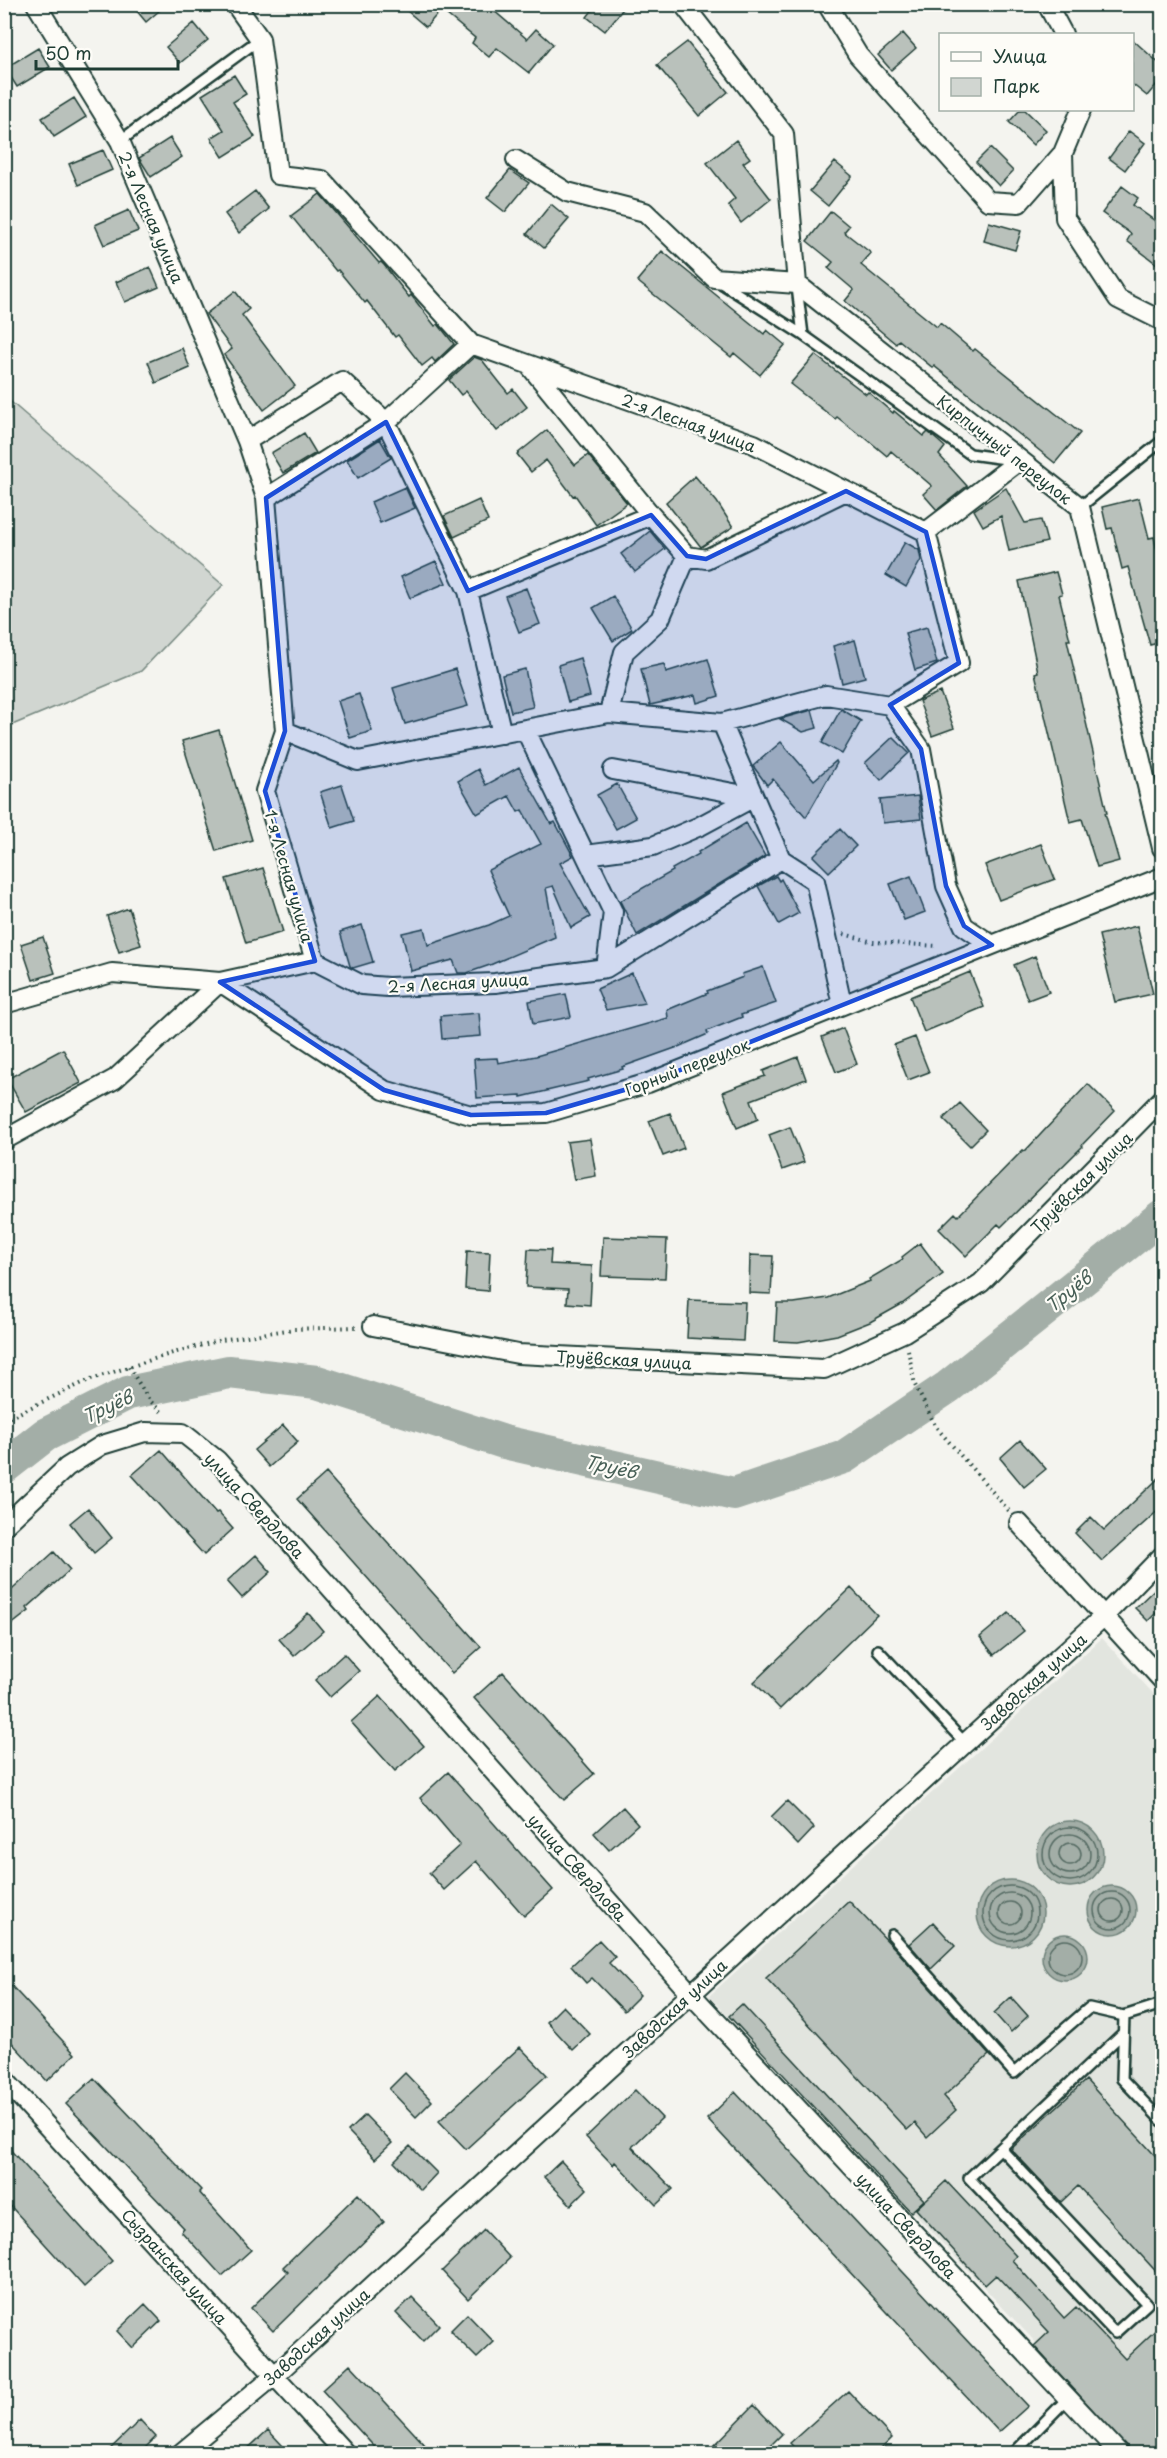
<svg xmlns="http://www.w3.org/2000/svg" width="1167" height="2458" font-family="'Playpen Sans',sans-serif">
<rect width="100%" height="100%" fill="#f4f4ef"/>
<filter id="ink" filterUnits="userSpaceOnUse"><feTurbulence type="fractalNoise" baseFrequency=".0167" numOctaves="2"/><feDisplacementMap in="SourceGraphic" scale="12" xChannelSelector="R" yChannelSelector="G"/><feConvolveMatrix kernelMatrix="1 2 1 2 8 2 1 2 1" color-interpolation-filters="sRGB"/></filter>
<g filter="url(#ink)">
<path fill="#e2e5df" d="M 1102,1638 L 1162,1703 L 1162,2447 L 1155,2453 L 1140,2453 L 709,1996 Z"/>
<path fill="#d1d6d1" stroke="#788a82" stroke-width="1.5" d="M 4,396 L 223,585 L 141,671 L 5,728 Z"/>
<path fill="#a3aea7" stroke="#6e8179" stroke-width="1.5" d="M1037 1854a33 33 0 1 1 66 0a33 33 0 1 1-66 0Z
M977 1913a33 33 0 1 1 66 0a33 33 0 1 1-66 0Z
M1088 1910a24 24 0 1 1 48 0a24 24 0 1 1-48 0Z
M1042 1957a23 23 0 1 1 46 0a23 23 0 1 1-46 0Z"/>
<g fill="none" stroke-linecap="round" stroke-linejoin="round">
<path stroke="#546a62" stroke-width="1.5" d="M1043 1854a27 27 0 1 1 54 0a27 27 0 1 1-54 0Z
M1050 1854a20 20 0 1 1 40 0a20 20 0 1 1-40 0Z
M1059 1854a11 11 0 1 1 22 0a11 11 0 1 1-22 0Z
M983 1913a27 27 0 1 1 54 0a27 27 0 1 1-54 0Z
M1094 1910a18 18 0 1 1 36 0a18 18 0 1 1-36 0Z
M990 1913a20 20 0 1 1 40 0a20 20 0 1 1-40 0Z
M1101 1910a11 11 0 1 1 22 0a11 11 0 1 1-22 0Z
M999 1913a11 11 0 1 1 22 0a11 11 0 1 1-22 0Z
M1048 1957a17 17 0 1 1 34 0a17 17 0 1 1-34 0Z"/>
<path stroke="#a3aea7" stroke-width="34" d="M 4,1467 L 45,1435 L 128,1393 L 229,1372 L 317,1382 L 504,1442 L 734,1494 L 844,1457 L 948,1387 L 1162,1216"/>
</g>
<path fill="#b9c1bb" stroke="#1f3d34" stroke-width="1.5" d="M 131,4 L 167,4 L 146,22 Z
M 399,4 L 486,4 L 527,39 L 536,29 L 553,44 L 529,73 L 497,48 L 489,57 L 472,43 L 475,38 L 441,10 L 426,27 Z
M 597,4 L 627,4 L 605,31 L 587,17 Z
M 194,23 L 208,40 L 180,63 L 166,47 Z
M 903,33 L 916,48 L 891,70 L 878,55 Z
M 1132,39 L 1162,66 L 1162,78 L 1147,96 L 1132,84 Z
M 687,42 L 728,92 L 699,116 L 657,65 Z
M 38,48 L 50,67 L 17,87 L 5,68 Z
M 234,75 L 246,94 L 233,102 L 255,137 L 223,157 L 211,138 L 224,130 L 202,95 Z
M 74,98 L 86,117 L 54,137 L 42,118 Z
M 1020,110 L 1025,110 L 1046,130 L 1033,145 L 1009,122 Z
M 1129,131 L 1145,143 L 1125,170 L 1109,158 Z
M 170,138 L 182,157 L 151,177 L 139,158 Z
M 736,140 L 750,158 L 743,163 L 771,199 L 741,223 L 728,205 L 735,199 L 707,163 Z
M 990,148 L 1013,171 L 999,186 L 976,162 Z
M 103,150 L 112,170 L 78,185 L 69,164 Z
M 835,162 L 852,176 L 828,206 L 810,191 Z
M 510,170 L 529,183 L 505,212 L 487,198 Z
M 1122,186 L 1138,198 L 1133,205 L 1162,226 L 1162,268 L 1127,241 L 1131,234 L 1102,213 Z
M 255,191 L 269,209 L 239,233 L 225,214 Z
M 320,194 L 379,263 L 381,262 L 384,265 L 409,297 L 411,295 L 435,326 L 438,324 L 454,344 L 435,362 L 432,358 L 422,366 L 398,335 L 395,337 L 367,301 L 365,303 L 338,270 L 336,271 L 291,216 Z
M 551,204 L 569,219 L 544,248 L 527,234 Z
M 129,210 L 138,231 L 104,245 L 95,225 Z
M 831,211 L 849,226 L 844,232 L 871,253 L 861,265 L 937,327 L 940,323 L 973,351 L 975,349 L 1080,433 L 1055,463 L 934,366 L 933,368 L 899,340 L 896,344 L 845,301 L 854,290 L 828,268 L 833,262 L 807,241 Z
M 989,222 L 1021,231 L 1015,250 L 984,241 Z
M 662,251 L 764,334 L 767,330 L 785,345 L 760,375 L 734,353 L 731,357 L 637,281 Z
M 150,267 L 159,287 L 125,302 L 116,282 Z
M 235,291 L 249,309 L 242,315 L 295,386 L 264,410 L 224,355 L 232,349 L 206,314 Z
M 182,348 L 190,368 L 156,383 L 148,362 Z
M 815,355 L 866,394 L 868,392 L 893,413 L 894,411 L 924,436 L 928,432 L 945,447 L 939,455 L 967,486 L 937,510 L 923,494 L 932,486 L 891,451 L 887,456 L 862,435 L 861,436 L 837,417 L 835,419 L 790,384 Z
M 474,357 L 482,360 L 508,393 L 513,389 L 527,407 L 497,431 L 466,391 L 461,395 L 449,380 Z
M 547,430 L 575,465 L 588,455 L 627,503 L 596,525 L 575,495 L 573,496 L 546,460 L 531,472 L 517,454 Z
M 304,433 L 316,453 L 283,473 L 271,453 Z
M 380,439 L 391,458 L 358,478 L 347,460 Z
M 695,476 L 717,502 L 733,527 L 701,547 L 666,502 Z
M 405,487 L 415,508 L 380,523 L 371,502 Z
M 1006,488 L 1025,523 L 1041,520 L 1047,542 L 1009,551 L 1001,516 L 983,526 L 974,510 Z
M 1139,498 L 1149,538 L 1154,537 L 1162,574 L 1162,642 L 1150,645 L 1128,567 L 1122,569 L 1112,528 L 1107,529 L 1102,507 Z
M 479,500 L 488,521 L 454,537 L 444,516 Z
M 650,531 L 665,549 L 635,572 L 621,554 Z
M 905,542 L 919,550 L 921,560 L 906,587 L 886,575 Z
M 436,561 L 446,583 L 410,598 L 401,577 Z
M 1056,572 L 1062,594 L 1059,595 L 1070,640 L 1067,640 L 1107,813 L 1105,813 L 1119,861 L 1097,867 L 1082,819 L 1070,822 L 1035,673 L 1038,672 L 1019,581 Z
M 526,588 L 540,624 L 519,632 L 505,596 Z
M 613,596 L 632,629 L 613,641 L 593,608 Z
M 927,627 L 937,663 L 915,670 L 905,633 Z
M 855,640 L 865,677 L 842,683 L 833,646 Z
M 580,658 L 590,696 L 568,702 L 558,665 Z
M 708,659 L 719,696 L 697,703 L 695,695 L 650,705 L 641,669 L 664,664 L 666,672 Z
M 455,669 L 468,706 L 405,724 L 393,688 Z
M 525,669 L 533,707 L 511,712 L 502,675 Z
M 940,692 L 954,728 L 932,736 L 919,701 Z
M 359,694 L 372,731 L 350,738 L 338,701 Z
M 841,709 L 861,721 L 842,754 L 822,743 Z
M 812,710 L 817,728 L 803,732 L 780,719 Z
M 219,730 L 252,840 L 216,851 L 182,741 Z
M 893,737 L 909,753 L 881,780 L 865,763 Z
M 781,742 L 814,780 L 836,761 L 837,763 L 806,817 L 773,779 L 767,785 L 753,766 Z
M 519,767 L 551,824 L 555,822 L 573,856 L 560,863 L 590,917 L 571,928 L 553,886 L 546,888 L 555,937 L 490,965 L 467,973 L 458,973 L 453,960 L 411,971 L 402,933 L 424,928 L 428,945 L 489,925 L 509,916 L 488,870 L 541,844 L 522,810 L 518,812 L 509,796 L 477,814 L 458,781 L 478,769 L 486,785 Z
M 617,784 L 636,818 L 616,829 L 597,795 Z
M 342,785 L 354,821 L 332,828 L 320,792 Z
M 918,796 L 921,819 L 883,823 L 880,800 Z
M 746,823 L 765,856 L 637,935 L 620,901 L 673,871 L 672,869 L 699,854 L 698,852 Z
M 840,829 L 856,846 L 829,872 L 813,856 Z
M 1041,844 L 1055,879 L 999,900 L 985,865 Z
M 263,868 L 283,932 L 246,943 L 226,879 Z
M 776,876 L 779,881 L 781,879 L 799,913 L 779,924 L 758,886 Z
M 911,876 L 925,912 L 904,920 L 890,884 Z
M 129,908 L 141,945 L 119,952 L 107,916 Z
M 362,925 L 373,962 L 353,968 L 350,966 L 340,932 Z
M 1137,926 L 1153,994 L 1115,1002 L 1099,935 Z
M 43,937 L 55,973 L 33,980 L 21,944 Z
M 1035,956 L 1049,992 L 1028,1000 L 1014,965 Z
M 763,967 L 776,1003 L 741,1015 L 742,1017 L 707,1031 L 708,1034 L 678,1047 L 622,1067 L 623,1069 L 588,1079 L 589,1081 L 521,1097 L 521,1095 L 477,1098 L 474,1059 L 497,1058 L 498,1063 L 536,1056 L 668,1018 L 667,1010 L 708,993 L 707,991 L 743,977 L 742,974 Z
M 970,972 L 984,1007 L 924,1032 L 910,997 Z
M 632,973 L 645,1003 L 606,1010 L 597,989 Z
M 566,994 L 571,1017 L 533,1024 L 529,1001 Z
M 479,1013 L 481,1036 L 442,1039 L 440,1016 Z
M 843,1028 L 857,1064 L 836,1072 L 822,1037 Z
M 915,1037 L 929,1072 L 908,1080 L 894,1045 Z
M 63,1049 L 81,1083 L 26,1112 L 7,1079 Z
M 798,1057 L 806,1079 L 751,1100 L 758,1119 L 737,1128 L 723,1092 L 765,1076 L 763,1071 Z
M 1088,1084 L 1115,1111 L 1082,1145 L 1083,1146 L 1001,1227 L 998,1224 L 966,1256 L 939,1229 L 955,1213 L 958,1216 L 1023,1150 L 1025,1151 Z
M 960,1103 L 986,1130 L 970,1146 L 943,1119 Z
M 670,1113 L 684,1148 L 663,1156 L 649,1121 Z
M 790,1127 L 804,1162 L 782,1170 L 769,1135 Z
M 590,1139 L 596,1176 L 574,1180 L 567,1142 Z
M 603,1237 L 667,1239 L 665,1278 L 601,1276 Z
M 920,1243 L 943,1274 L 902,1304 L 870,1322 L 837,1335 L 798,1342 L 775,1341 L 777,1303 L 794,1303 L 828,1298 L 870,1281 L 869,1279 L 903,1259 L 902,1257 Z
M 528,1249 L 551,1250 L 550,1264 L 592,1266 L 590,1305 L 567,1303 L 568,1289 L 526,1287 Z
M 467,1251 L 490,1252 L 488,1291 L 465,1289 Z
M 750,1255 L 773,1256 L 771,1294 L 749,1293 Z
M 689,1300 L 745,1302 L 743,1341 L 687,1338 Z
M 283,1425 L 298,1442 L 269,1467 L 254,1450 Z
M 1020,1440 L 1046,1469 L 1024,1487 L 1000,1458 Z
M 161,1450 L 216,1513 L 218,1512 L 233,1529 L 204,1555 L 132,1475 Z
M 326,1473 L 481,1647 L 452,1673 L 297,1499 Z
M 1162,1475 L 1162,1507 L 1102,1561 L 1075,1533 L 1091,1517 L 1104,1530 Z
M 88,1508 L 112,1538 L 94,1553 L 70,1523 Z
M 54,1552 L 70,1570 L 27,1608 L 29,1611 L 11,1625 L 4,1618 L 4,1597 Z
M 256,1555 L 271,1572 L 242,1598 L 227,1581 Z
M 1162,1582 L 1162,1607 L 1148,1621 L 1135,1608 Z
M 851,1588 L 877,1615 L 780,1709 L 754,1682 Z
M 308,1613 L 323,1631 L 294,1656 L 279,1639 Z
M 1009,1613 L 1024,1631 L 994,1655 L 980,1637 Z
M 344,1654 L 359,1671 L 330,1697 L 315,1680 Z
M 503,1672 L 594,1774 L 564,1800 L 474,1698 Z
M 380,1696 L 424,1746 L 395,1771 L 351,1722 Z
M 448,1772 L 553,1890 L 524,1916 L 476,1861 L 444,1890 L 429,1873 L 460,1845 L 420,1798 Z
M 787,1801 L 814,1828 L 798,1845 L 771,1817 Z
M 623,1807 L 638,1824 L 609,1850 L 594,1833 Z
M 849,1901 L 899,1953 L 989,2055 L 944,2096 L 956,2110 L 927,2137 L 915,2123 L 907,2130 L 766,1978 Z
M 933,1922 L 955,1946 L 931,1969 L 909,1944 Z
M 599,1940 L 615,1957 L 609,1963 L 640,1995 L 624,2011 L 592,1978 L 586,1983 L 571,1966 Z
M 4,1978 L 75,2054 L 47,2081 L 4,2034 Z
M 1011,1997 L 1028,2016 L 1011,2032 L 994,2013 Z
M 742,2004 L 924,2200 L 911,2212 L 729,2016 Z
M 563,2006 L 590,2034 L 573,2050 L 547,2022 Z
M 520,2047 L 547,2075 L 466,2149 L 439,2121 Z
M 405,2073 L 432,2101 L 416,2117 L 389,2089 Z
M 94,2078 L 201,2190 L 199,2192 L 251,2250 L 222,2276 L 181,2231 L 184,2228 L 66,2104 Z
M 1086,2080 L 1162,2163 L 1162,2278 L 1078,2186 L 1061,2202 L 1011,2149 Z
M 635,2090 L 662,2118 L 632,2147 L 673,2189 L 656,2205 L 615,2162 L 613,2165 L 586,2137 Z
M 735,2092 L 1028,2406 L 999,2432 L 707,2119 Z
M 365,2115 L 392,2143 L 375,2159 L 348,2131 Z
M 4,2143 L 112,2261 L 84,2287 L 4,2199 Z
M 410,2146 L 437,2173 L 421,2190 L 394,2162 Z
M 561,2161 L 587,2189 L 571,2205 L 544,2177 Z
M 946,2181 L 1016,2256 L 1012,2260 L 1064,2318 L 1076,2307 L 1125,2359 L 1162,2324 L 1162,2442 L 1150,2454 L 1133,2454 L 1034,2346 L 1049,2332 L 996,2275 L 985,2285 L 916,2209 Z
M 358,2194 L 384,2222 L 273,2331 L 251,2308 L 288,2272 L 283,2267 Z
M 484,2230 L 510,2258 L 468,2299 L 442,2271 Z
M 412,2297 L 439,2325 L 423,2341 L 396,2313 Z
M 145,2304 L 161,2321 L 133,2348 L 117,2331 Z
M 467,2314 L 494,2342 L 477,2358 L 450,2331 Z
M 350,2364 L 426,2446 L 419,2454 L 381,2454 L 322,2390 Z
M 848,2391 L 892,2438 L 876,2454 L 800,2454 L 790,2443 Z
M 754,2405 L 782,2434 L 762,2454 L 706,2454 Z
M 140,2420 L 156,2437 L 139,2454 L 105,2454 Z
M 268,2430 L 283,2446 L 276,2454 L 242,2454 Z"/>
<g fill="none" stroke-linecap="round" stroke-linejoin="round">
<g stroke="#1f3d34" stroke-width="14">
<path id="lane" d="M 120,141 L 260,39
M 721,283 L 803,335 L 970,454 L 1013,460
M 797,287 L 803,335
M 1080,507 L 1162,441
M 878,1650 L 965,1743
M 892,1935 L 1014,2073 L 1089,2008 L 1124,2016 L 1122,2079 L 1162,2121
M 1124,2016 L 1162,2004
M 1001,2149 L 1147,2304 L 1115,2333 L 969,2178 L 1122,2034
M 894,2454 L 897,2454
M 1013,2454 L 1068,2398"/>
</g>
<g stroke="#1f3d34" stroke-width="22">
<path id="street" d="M 36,4 L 120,141 L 247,441 L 266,498 L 285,731 L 358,761 L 609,713 L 722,723 L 826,695 L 890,705 L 959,663 L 926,532
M 235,4 L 260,39 L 278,175 L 322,180 L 471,344 L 754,444 L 926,532 L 1020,460
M 683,4 L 784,134 L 797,284 L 1080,507 L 1162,848
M 827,4 L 858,55 L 988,201 L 1019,203 L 1063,153
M 1047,4 L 1063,34
M 1081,110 L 1063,153 L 1065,218 L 1118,299 L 1162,321
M 516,160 L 567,192 L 645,212 L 714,278 L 797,284
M 529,365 L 651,515
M 247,441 L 342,381 L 386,422 L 468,591 L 502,734
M 266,498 L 386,422 L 471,344
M 468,591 L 651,515 L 687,556 L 706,559 L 846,491
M 890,705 L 921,749 L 946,886 L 964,926 L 992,945
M 609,713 L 624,652 L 660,619 L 687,556
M 722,723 L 781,859
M 525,729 L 613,912 L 606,968
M 586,855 L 653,846 L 700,826 L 754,797 L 613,770
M 315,961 L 362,985 L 388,987 L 495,983 L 606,968 L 781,859 L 815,881 L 842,1005
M 220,982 L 384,1090 L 471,1115 L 546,1113 L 648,1083 L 1162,877
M 220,982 L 315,961 L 265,791 L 285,731
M 4,1004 L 112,973 L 220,982 L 115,1079 L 4,1140
M 373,1326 L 518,1354 L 824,1369 L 905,1332 L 981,1283 L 1162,1099
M 1019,1523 L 1162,1680
M 4,1526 L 67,1467 L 102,1445 L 145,1432 L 183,1433 L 217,1460 L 690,1993 L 1120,2454
M 4,2079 L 346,2454
M 180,2454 L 275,2375 L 1104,1616 L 1162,1556"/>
</g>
<path stroke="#1f3d34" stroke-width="4" stroke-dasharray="1.5 4.5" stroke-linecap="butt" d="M 844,934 L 873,942 L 937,946
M 908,1350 L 915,1385 L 936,1427 L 1009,1511
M 129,1367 L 149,1400 L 164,1414
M 4,1420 L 91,1379 L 173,1353 L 221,1340 L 294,1329 L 357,1327"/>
<use href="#lane" stroke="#fdfcf7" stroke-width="9"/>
<use href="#street" stroke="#fdfcf7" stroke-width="18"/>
</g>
</g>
<path fill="#1d4ed8" fill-opacity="0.2" stroke="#1d4ed8" stroke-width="4.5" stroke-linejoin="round" d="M 386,422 L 468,591 L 651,515 L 687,556 L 706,559 L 846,491 L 926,532 L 959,663 L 890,705 L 921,749 L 946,886 L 964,926 L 992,945 L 648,1083 L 546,1113 L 471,1115 L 384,1090 L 220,982 L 315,961 L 265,791 L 285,731 L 266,498 Z"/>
<g text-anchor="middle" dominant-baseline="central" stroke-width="4.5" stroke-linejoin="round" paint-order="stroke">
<g font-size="16" fill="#1f3d34" stroke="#fdfcf7">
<text transform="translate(152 217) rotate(67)">2-я Лесная улица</text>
<text transform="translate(689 422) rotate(20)">2-я Лесная улица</text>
<text transform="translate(1005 449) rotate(38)">Кирпичный переулок</text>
<text transform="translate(290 876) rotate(74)">1-я Лесная улица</text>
<text transform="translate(458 982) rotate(-3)">2-я Лесная улица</text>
<text transform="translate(687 1066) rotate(-21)">Горный переулок</text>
<text transform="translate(1081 1182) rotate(-45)">Труёвская улица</text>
<text transform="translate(624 1359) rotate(3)">Труёвская улица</text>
<text transform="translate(255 1505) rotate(47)">улица Свердлова</text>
<text transform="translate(1033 1681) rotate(-42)">Заводская улица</text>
<text transform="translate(578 1867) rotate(48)">улица Свердлова</text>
<text transform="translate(674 2008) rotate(-43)">Заводская улица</text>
<text transform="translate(907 2225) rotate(47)">улица Свердлова</text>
<text transform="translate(175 2266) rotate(48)">Сызранская улица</text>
<text transform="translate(316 2336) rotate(-42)">Заводская улица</text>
</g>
<g font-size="18" font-style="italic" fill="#475f56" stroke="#fdfcf7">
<text transform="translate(1068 1291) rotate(-39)">Труёв</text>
<text transform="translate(107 1406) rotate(-25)">Труёв</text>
<text transform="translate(611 1466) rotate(13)">Труёв</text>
</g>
</g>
<rect width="1167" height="2458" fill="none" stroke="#fdfcf7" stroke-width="24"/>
<rect x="12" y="12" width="1143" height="2434" fill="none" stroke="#1f3d34" stroke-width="2" filter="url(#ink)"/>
<rect x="939" y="33" width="195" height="78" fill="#fdfcf7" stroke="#a4b0a9" stroke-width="1.5"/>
<rect x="951" y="52" width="30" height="9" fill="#fdfcf7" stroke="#a4b0a9" stroke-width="1.5"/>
<text x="993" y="63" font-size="18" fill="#1f3d34">Улица</text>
<rect x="951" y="78" width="30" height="18" fill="#d1d6d1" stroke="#a4b0a9" stroke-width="1.5"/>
<text x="993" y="93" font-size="18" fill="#1f3d34">Парк</text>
<path d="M36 60v9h142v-9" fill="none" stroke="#1f3d34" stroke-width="3"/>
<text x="45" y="60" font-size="18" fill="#1f3d34" stroke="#fdfcf7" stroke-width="4.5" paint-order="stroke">50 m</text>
</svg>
